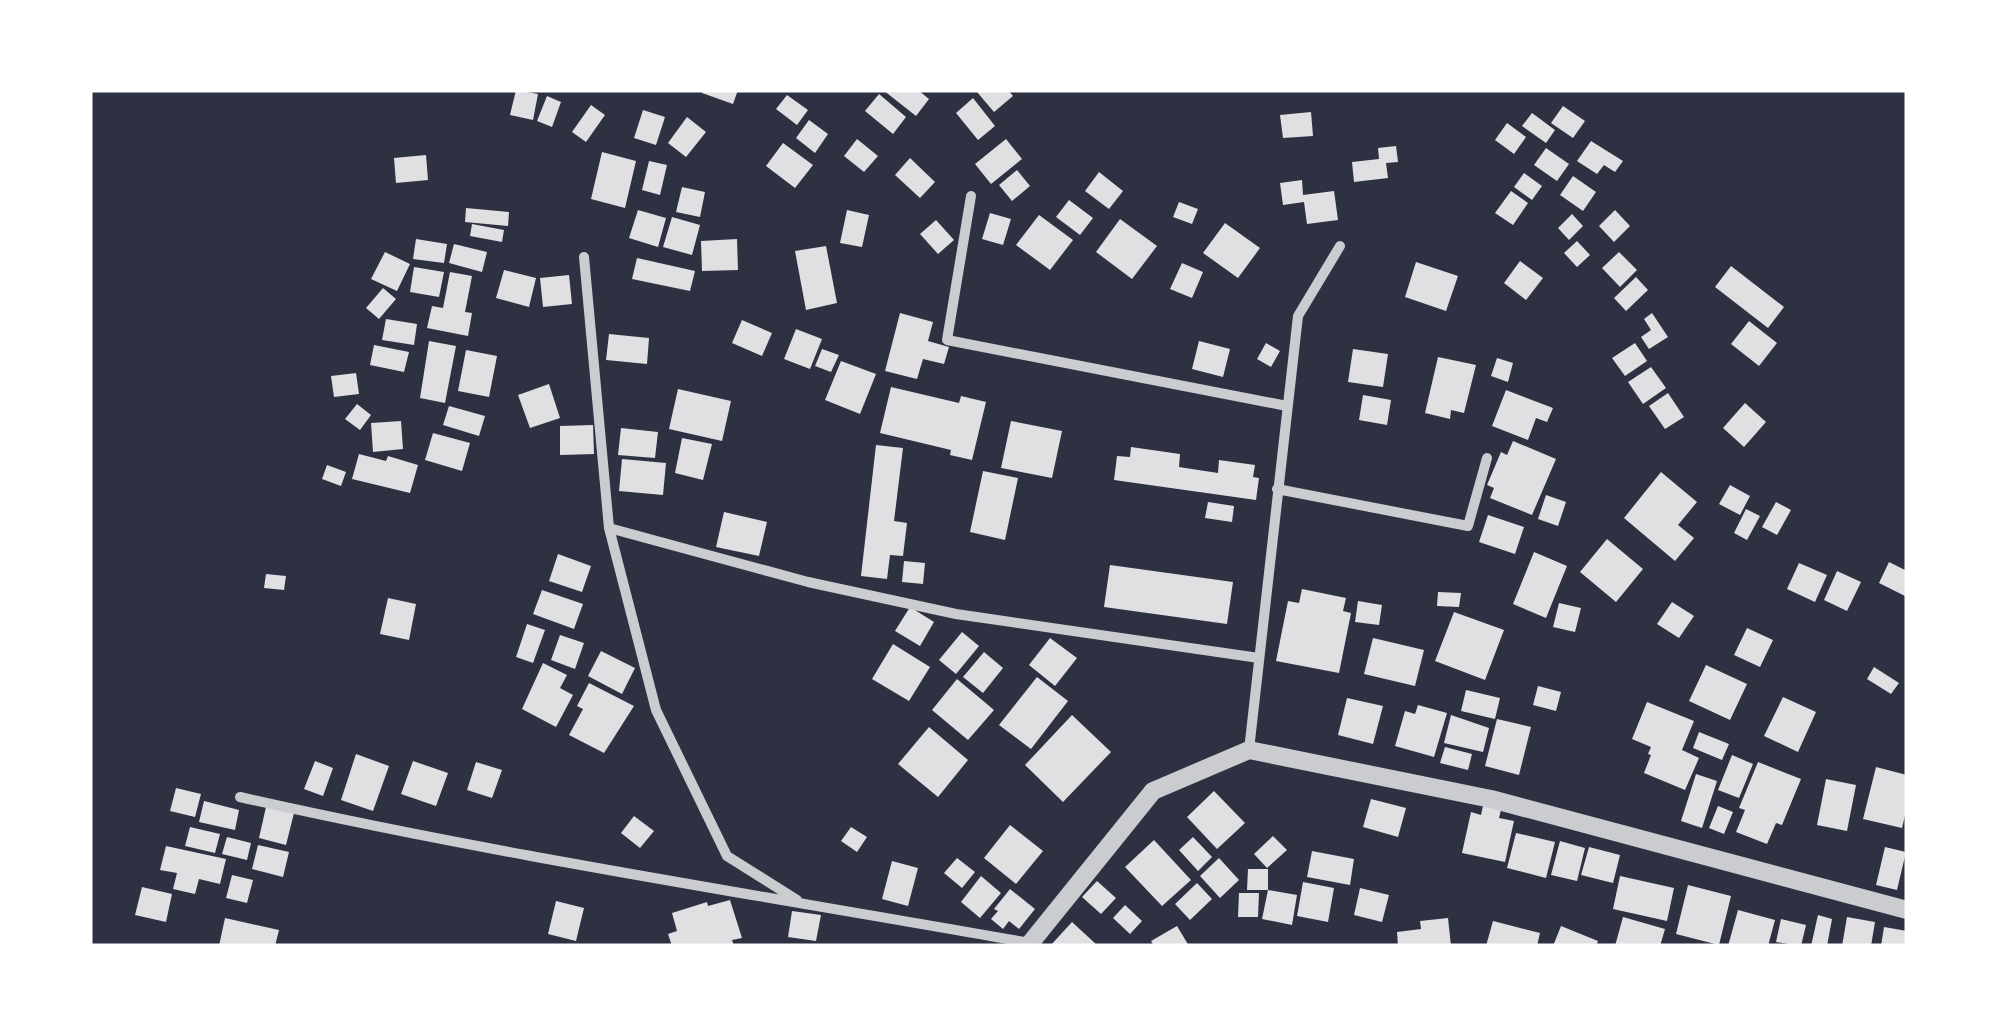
<svg xmlns="http://www.w3.org/2000/svg" width="1997" height="1036" font-family="Jost,sans-serif">
<rect width="100%" height="100%" fill="#2d3142"/>
<path fill="#e0e0e3" d="M 516,90 L 538,94 L 533,120 L 510,115 Z
M 703,90 L 738,90 L 733,104 L 702,93 Z
M 883,90 L 918,90 L 929,99 L 916,116 Z
M 979,90 L 1008,90 L 1013,96 L 994,112 L 977,92 Z
M 879,94 L 906,117 L 893,134 L 865,111 Z
M 787,95 L 808,110 L 797,125 L 776,109 Z
M 547,96 L 561,102 L 552,127 L 537,121 Z
M 973,98 L 995,126 L 978,140 L 956,113 Z
M 591,105 L 605,115 L 586,142 L 572,132 Z
M 1563,106 L 1585,121 L 1573,138 L 1551,123 Z
M 643,110 L 665,117 L 656,145 L 634,138 Z
M 1311,112 L 1313,136 L 1283,138 L 1280,115 Z
M 1532,113 L 1555,130 L 1546,143 L 1522,126 Z
M 687,117 L 706,132 L 686,157 L 668,143 Z
M 809,120 L 828,134 L 815,153 L 796,138 Z
M 1507,123 L 1526,137 L 1514,154 L 1495,140 Z
M 857,139 L 878,156 L 864,172 L 844,156 Z
M 1006,139 L 1022,159 L 991,184 L 975,164 Z
M 1591,141 L 1623,161 L 1615,172 L 1604,165 L 1597,174 L 1577,161 Z
M 783,143 L 813,165 L 795,188 L 766,166 Z
M 1396,146 L 1398,162 L 1386,163 L 1388,178 L 1354,182 L 1352,162 L 1379,159 L 1378,148 Z
M 1546,148 L 1569,164 L 1557,181 L 1534,165 Z
M 602,152 L 636,161 L 625,208 L 591,199 Z
M 426,155 L 428,180 L 396,183 L 394,158 Z
M 910,158 L 935,182 L 920,198 L 895,175 Z
M 649,161 L 667,165 L 660,195 L 642,190 Z
M 1017,170 L 1030,186 L 1012,201 L 999,185 Z
M 1099,172 L 1123,191 L 1109,209 L 1085,191 Z
M 1524,173 L 1542,186 L 1532,200 L 1514,187 Z
M 1573,176 L 1596,192 L 1583,211 L 1560,195 Z
M 1302,180 L 1303,195 L 1334,191 L 1338,220 L 1307,224 L 1304,202 L 1283,205 L 1280,183 Z
M 682,187 L 705,192 L 700,217 L 676,212 Z
M 1511,191 L 1528,203 L 1513,225 L 1495,213 Z
M 1069,200 L 1093,218 L 1080,235 L 1056,217 Z
M 1179,202 L 1198,209 L 1192,224 L 1173,217 Z
M 466,208 L 509,212 L 508,226 L 465,222 Z
M 638,210 L 666,218 L 658,247 L 629,238 Z
M 847,210 L 869,215 L 862,247 L 840,243 Z
M 1615,210 L 1630,226 L 1614,242 L 1599,226 Z
M 990,213 L 1011,219 L 1003,245 L 982,239 Z
M 1572,214 L 1583,226 L 1569,240 L 1558,228 Z
M 1039,215 L 1073,240 L 1050,270 L 1016,245 Z
M 672,217 L 700,225 L 692,255 L 663,247 Z
M 1120,219 L 1157,246 L 1132,279 L 1096,252 Z
M 936,220 L 954,240 L 938,254 L 920,234 Z
M 1225,223 L 1260,248 L 1238,278 L 1203,253 Z
M 472,224 L 504,230 L 502,242 L 470,236 Z
M 416,239 L 447,244 L 444,263 L 413,259 Z
M 737,239 L 738,270 L 702,271 L 701,241 Z
M 1577,241 L 1590,255 L 1577,267 L 1564,253 Z
M 454,244 L 487,252 L 482,272 L 449,263 Z
M 826,246 L 837,303 L 806,310 L 795,251 Z
M 385,252 L 410,264 L 397,291 L 371,279 Z
M 1619,252 L 1637,270 L 1620,287 L 1602,268 Z
M 637,258 L 695,271 L 690,291 L 632,279 Z
M 1520,261 L 1543,278 L 1526,300 L 1504,283 Z
M 1416,262 L 1458,276 L 1446,311 L 1405,297 Z
M 1182,263 L 1203,272 L 1192,298 L 1170,289 Z
M 1731,266 L 1784,307 L 1768,328 L 1715,287 Z
M 414,267 L 444,272 L 439,297 L 410,292 Z
M 504,270 L 536,278 L 529,307 L 496,298 Z
M 450,272 L 472,276 L 465,312 L 472,313 L 468,336 L 427,328 L 432,306 L 443,308 Z
M 569,275 L 572,304 L 543,307 L 540,278 Z
M 1636,277 L 1648,290 L 1626,311 L 1614,298 Z
M 383,288 L 396,299 L 379,319 L 366,308 Z
M 900,313 L 933,322 L 928,341 L 949,347 L 944,364 L 923,359 L 917,379 L 885,371 Z
M 1652,313 L 1668,337 L 1649,349 L 1641,337 L 1651,330 L 1644,319 Z
M 386,319 L 417,324 L 414,345 L 382,340 Z
M 742,320 L 772,333 L 762,356 L 732,343 Z
M 1749,321 L 1777,343 L 1759,366 L 1731,344 Z
M 796,329 L 822,339 L 810,369 L 784,359 Z
M 609,334 L 649,338 L 647,364 L 606,360 Z
M 429,341 L 456,346 L 445,403 L 420,398 Z
M 1199,341 L 1230,349 L 1223,377 L 1192,369 Z
M 1266,343 L 1280,351 L 1271,367 L 1257,359 Z
M 1635,343 L 1647,361 L 1625,376 L 1612,358 Z
M 374,345 L 409,352 L 404,372 L 370,365 Z
M 822,349 L 839,355 L 831,372 L 815,366 Z
M 1353,349 L 1388,354 L 1383,387 L 1348,382 Z
M 466,350 L 497,356 L 489,397 L 458,391 Z
M 1438,357 L 1476,365 L 1464,413 L 1451,410 L 1450,419 L 1425,413 Z
M 1497,358 L 1513,363 L 1508,382 L 1491,376 Z
M 841,361 L 876,374 L 860,414 L 825,400 Z
M 1651,367 L 1666,388 L 1643,404 L 1628,382 Z
M 356,373 L 359,394 L 334,397 L 331,376 Z
M 549,384 L 560,418 L 530,428 L 518,395 Z
M 891,387 L 959,403 L 961,396 L 986,402 L 972,460 L 950,455 L 951,450 L 880,433 Z
M 678,389 L 731,401 L 722,441 L 669,429 Z
M 1506,390 L 1553,408 L 1547,422 L 1536,418 L 1528,440 L 1492,426 Z
M 1668,393 L 1684,417 L 1665,429 L 1649,406 Z
M 1363,395 L 1391,400 L 1387,425 L 1359,420 Z
M 1745,403 L 1766,422 L 1744,447 L 1723,428 Z
M 357,404 L 371,415 L 360,430 L 345,419 Z
M 449,406 L 485,416 L 479,436 L 443,425 Z
M 401,421 L 403,449 L 373,452 L 371,423 Z
M 1011,421 L 1062,431 L 1052,478 L 1001,468 Z
M 593,425 L 594,454 L 560,455 L 560,426 Z
M 621,428 L 658,432 L 655,458 L 618,455 Z
M 433,433 L 470,443 L 462,471 L 425,460 Z
M 682,438 L 712,444 L 703,480 L 675,473 Z
M 1513,441 L 1556,459 L 1532,515 L 1490,498 L 1494,488 L 1487,485 L 1501,452 L 1507,455 Z
M 876,445 L 903,448 L 894,521 L 907,523 L 903,556 L 890,555 L 887,579 L 861,576 Z
M 1131,447 L 1180,454 L 1179,467 L 1218,473 L 1219,460 L 1255,465 L 1253,477 L 1259,478 L 1256,500 L 1114,480 L 1117,456 L 1130,457 Z
M 359,454 L 386,461 L 388,456 L 418,465 L 410,493 L 352,479 Z
M 622,459 L 666,463 L 663,495 L 619,491 Z
M 327,465 L 346,472 L 341,486 L 322,479 Z
M 983,471 L 1018,478 L 1005,540 L 970,532 Z
M 1661,472 L 1697,502 L 1678,525 L 1694,538 L 1675,561 L 1624,518 Z
M 1730,485 L 1750,496 L 1740,515 L 1719,504 Z
M 1546,495 L 1566,502 L 1558,526 L 1538,519 Z
M 1208,502 L 1234,506 L 1232,522 L 1205,518 Z
M 1776,502 L 1791,510 L 1777,535 L 1762,527 Z
M 1746,509 L 1760,516 L 1747,540 L 1734,533 Z
M 724,512 L 767,522 L 759,556 L 716,547 Z
M 1488,515 L 1524,527 L 1515,554 L 1479,542 Z
M 1607,539 L 1643,569 L 1616,602 L 1580,572 Z
M 1534,552 L 1567,566 L 1546,618 L 1513,604 Z
M 558,554 L 591,566 L 582,592 L 549,581 Z
M 904,561 L 925,563 L 923,584 L 902,582 Z
M 1889,562 L 1907,571 L 1907,597 L 1879,583 Z
M 1799,563 L 1827,575 L 1815,602 L 1787,589 Z
M 1110,565 L 1233,582 L 1227,624 L 1104,607 Z
M 1837,571 L 1861,582 L 1847,611 L 1824,600 Z
M 266,574 L 286,576 L 284,590 L 264,588 Z
M 1302,589 L 1346,598 L 1343,611 L 1351,613 L 1339,673 L 1276,661 L 1288,601 L 1299,603 Z
M 542,590 L 583,604 L 574,629 L 533,614 Z
M 1438,592 L 1461,593 L 1459,607 L 1437,606 Z
M 388,598 L 416,604 L 409,640 L 380,634 Z
M 1358,601 L 1382,605 L 1379,625 L 1355,622 Z
M 1672,602 L 1694,616 L 1679,638 L 1657,624 Z
M 1559,603 L 1581,608 L 1575,632 L 1553,627 Z
M 910,607 L 934,622 L 920,646 L 895,631 Z
M 1454,612 L 1504,630 L 1485,680 L 1435,661 Z
M 527,624 L 545,630 L 533,663 L 516,657 Z
M 1747,628 L 1773,640 L 1760,667 L 1734,655 Z
M 962,632 L 979,646 L 956,674 L 939,660 Z
M 560,635 L 584,643 L 575,669 L 551,660 Z
M 1050,638 L 1077,658 L 1055,686 L 1029,665 Z
M 1373,638 L 1424,650 L 1415,686 L 1364,674 Z
M 893,644 L 930,667 L 909,701 L 872,679 Z
M 601,651 L 635,668 L 622,694 L 588,676 Z
M 984,652 L 1003,668 L 983,693 L 963,677 Z
M 543,663 L 567,675 L 560,688 L 573,695 L 556,727 L 522,709 Z
M 1706,665 L 1747,684 L 1730,720 L 1689,701 Z
M 1874,667 L 1899,683 L 1891,694 L 1867,679 Z
M 1037,677 L 1068,701 L 1031,749 L 999,725 Z
M 957,679 L 994,710 L 968,740 L 932,710 Z
M 589,683 L 634,706 L 604,753 L 569,735 L 583,709 L 577,706 Z
M 1538,686 L 1561,692 L 1556,711 L 1533,705 Z
M 1466,690 L 1500,698 L 1495,719 L 1461,711 Z
M 1783,697 L 1816,712 L 1798,752 L 1764,736 Z
M 1347,698 L 1383,706 L 1373,744 L 1338,735 Z
M 1647,702 L 1694,721 L 1682,750 L 1699,758 L 1685,790 L 1644,773 L 1651,755 L 1648,754 L 1651,747 L 1632,739 Z
M 1418,705 L 1447,713 L 1434,757 L 1395,746 L 1405,711 L 1415,714 Z
M 1072,715 L 1111,752 L 1063,802 L 1025,765 Z
M 1451,715 L 1489,728 L 1483,752 L 1444,743 Z
M 1497,719 L 1531,727 L 1519,775 L 1485,766 Z
M 929,727 L 968,760 L 938,797 L 898,764 Z
M 1699,732 L 1729,744 L 1722,760 L 1693,748 Z
M 1445,747 L 1472,754 L 1468,770 L 1440,763 Z
M 356,754 L 389,766 L 373,811 L 341,800 Z
M 1732,755 L 1753,764 L 1739,798 L 1718,790 Z
M 315,761 L 333,768 L 323,796 L 304,789 Z
M 413,761 L 448,773 L 436,806 L 401,794 Z
M 476,762 L 502,770 L 492,798 L 467,790 Z
M 1758,762 L 1801,779 L 1782,825 L 1776,823 L 1767,844 L 1736,832 L 1745,810 L 1739,808 Z
M 1876,767 L 1907,775 L 1907,807 L 1902,828 L 1863,819 Z
M 1696,774 L 1717,781 L 1702,828 L 1681,821 Z
M 1826,779 L 1856,785 L 1847,831 L 1817,825 Z
M 176,788 L 201,794 L 195,817 L 170,811 Z
M 1214,791 L 1245,823 L 1217,849 L 1187,817 Z
M 1371,799 L 1406,808 L 1398,837 L 1363,827 Z
M 204,801 L 239,810 L 235,830 L 199,822 Z
M 1483,806 L 1501,810 L 1499,818 L 1514,821 L 1505,862 L 1462,853 L 1471,812 L 1481,815 Z
M 1718,806 L 1733,812 L 1724,834 L 1709,828 Z
M 266,807 L 294,813 L 286,845 L 259,838 Z
M 634,816 L 654,831 L 640,848 L 621,833 Z
M 1010,825 L 1043,851 L 1016,884 L 984,858 Z
M 190,827 L 220,834 L 215,853 L 185,846 Z
M 851,827 L 867,837 L 857,852 L 841,841 Z
M 1516,833 L 1555,842 L 1546,878 L 1507,868 Z
M 1273,836 L 1287,850 L 1267,868 L 1254,854 Z
M 227,837 L 251,843 L 247,860 L 222,854 Z
M 1193,837 L 1212,857 L 1198,871 L 1179,850 Z
M 1154,840 L 1191,880 L 1162,906 L 1125,867 Z
M 1560,841 L 1585,848 L 1577,881 L 1551,875 Z
M 258,845 L 289,852 L 283,877 L 252,869 Z
M 166,846 L 226,859 L 220,884 L 199,879 L 195,894 L 173,889 L 177,873 L 160,870 Z
M 1589,847 L 1620,855 L 1613,883 L 1581,875 Z
M 1885,847 L 1906,852 L 1897,890 L 1876,885 Z
M 1312,851 L 1354,859 L 1350,885 L 1307,877 Z
M 957,858 L 975,872 L 962,888 L 944,873 Z
M 1219,858 L 1239,880 L 1220,898 L 1200,876 Z
M 892,861 L 918,868 L 908,906 L 882,899 Z
M 1248,869 L 1268,869 L 1268,890 L 1247,890 Z
M 232,875 L 253,880 L 247,903 L 226,898 Z
M 981,876 L 1001,893 L 980,918 L 961,902 Z
M 1620,876 L 1674,888 L 1667,921 L 1613,909 Z
M 1097,881 L 1116,898 L 1101,914 L 1082,897 Z
M 1303,882 L 1334,888 L 1328,922 L 1297,916 Z
M 1197,883 L 1212,899 L 1190,920 L 1175,904 Z
M 1688,885 L 1731,896 L 1719,945 L 1676,934 Z
M 142,887 L 172,894 L 166,922 L 135,915 Z
M 1360,888 L 1389,895 L 1382,922 L 1354,915 Z
M 1010,889 L 1035,909 L 1019,929 L 1009,921 L 1003,929 L 991,919 L 998,911 L 994,909 Z
M 1268,890 L 1297,895 L 1292,925 L 1262,919 Z
M 1239,893 L 1259,893 L 1258,917 L 1238,917 Z
M 730,900 L 742,938 L 732,940 L 734,946 L 672,946 L 668,934 L 677,931 L 672,913 L 707,902 L 708,906 Z
M 556,901 L 584,908 L 576,941 L 548,934 Z
M 1125,905 L 1142,921 L 1130,934 L 1113,918 Z
M 1738,910 L 1775,920 L 1768,946 L 1728,946 Z
M 792,911 L 821,915 L 816,941 L 788,937 Z
M 1818,915 L 1832,919 L 1827,946 L 1811,946 Z
M 1623,917 L 1665,929 L 1660,946 L 1615,946 Z
M 1847,917 L 1875,922 L 1871,946 L 1842,946 Z
M 225,918 L 279,930 L 275,946 L 219,946 Z
M 1448,918 L 1451,946 L 1398,946 L 1397,932 L 1421,929 L 1420,921 Z
M 1781,919 L 1806,925 L 1801,946 L 1776,942 Z
M 1493,921 L 1540,933 L 1537,946 L 1486,946 Z
M 1072,922 L 1098,946 L 1050,946 Z
M 1177,926 L 1189,946 L 1154,946 L 1151,941 Z
M 1561,926 L 1598,941 L 1596,946 L 1553,946 Z
M 1884,927 L 1907,931 L 1907,946 L 1881,946 Z"/>
<g fill="none" stroke-linecap="round" stroke-linejoin="round">
<path stroke="#caccd0" stroke-width="10" d="M 971,196 L 947,340 L 1287,406
M 584,257 L 609,528 L 656,710 L 727,856 L 797,900
M 1277,489 L 1468,526 L 1487,458
M 609,528 L 808,582 L 956,614 L 1259,658
M 1249,750 L 1298,316 L 1340,246
M 240,797 C 501,856 766,896 1030,943"/>
<path stroke="#caccd0" stroke-width="18" d="M 1028,946 L 1153,791 L 1249,750 L 1491,799 L 1907,910"/>
</g>
<rect width="1997" height="1036" fill="none" stroke="#ffffff" stroke-width="185"/>
</svg>
